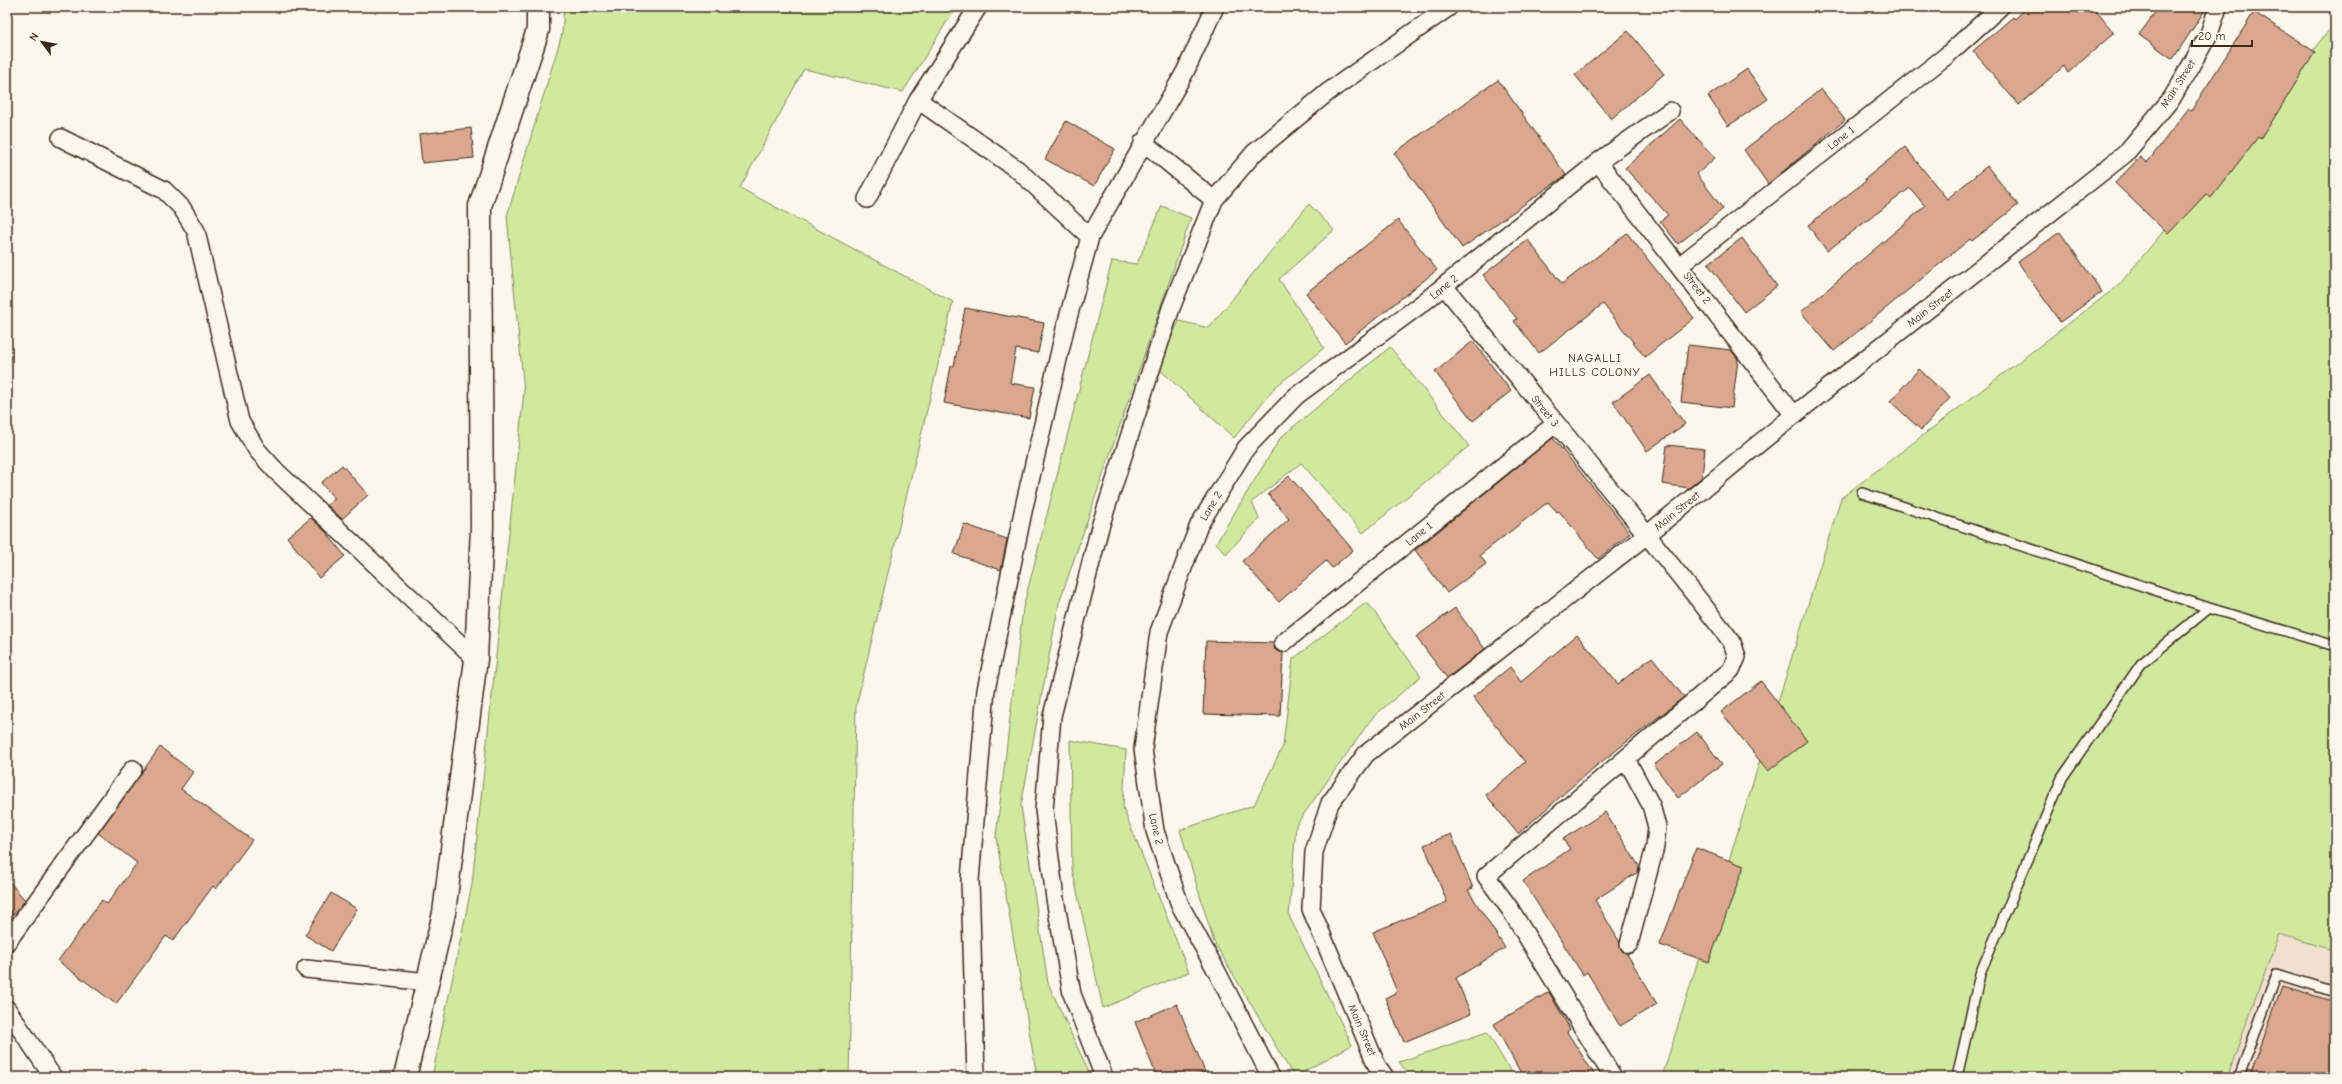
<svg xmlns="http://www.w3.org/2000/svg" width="2342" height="1084" font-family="'Comic Neue',sans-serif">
<rect width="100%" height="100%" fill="#fbf7ec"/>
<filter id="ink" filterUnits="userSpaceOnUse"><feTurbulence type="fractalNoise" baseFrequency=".025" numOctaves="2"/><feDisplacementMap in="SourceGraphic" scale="8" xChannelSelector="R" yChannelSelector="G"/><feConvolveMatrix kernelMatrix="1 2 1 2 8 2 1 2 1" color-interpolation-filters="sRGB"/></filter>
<g filter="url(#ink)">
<path fill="#f1dfd0" d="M 2279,934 L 2335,951 L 2335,1077 L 2227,1077 Z"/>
<path fill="#d1e99f" stroke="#868a5e" d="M 564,7 L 956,7 L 903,92 L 804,69 L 740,188 L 953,302 L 856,706 L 849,1077 L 432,1077 L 472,884 L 524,391 L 507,216 L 562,34 Z
M 2335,23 L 2335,951 L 2279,934 L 2227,1077 L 1662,1077 L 1841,498 L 2119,285 Z
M 1309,204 L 1334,230 L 1279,279 L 1324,348 L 1274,388 L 1234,438 L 1158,368 L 1179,321 L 1209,328 Z
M 1162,206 L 1191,218 L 1059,603 L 1021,806 L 1048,983 L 1091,1077 L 1037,1077 L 996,837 L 1023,608 L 1112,261 L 1137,264 Z
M 1390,347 L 1469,446 L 1363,533 L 1301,463 L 1252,502 L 1259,519 L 1226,554 L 1216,543 L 1281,437 Z
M 1367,602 L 1421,676 L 1373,717 L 1296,825 L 1289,916 L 1352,1045 L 1294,1077 L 1214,942 L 1180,830 L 1254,805 L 1283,746 L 1293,659 Z
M 1070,740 L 1126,750 L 1123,808 L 1189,972 L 1103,1008 L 1072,869 Z
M 1487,1032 L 1514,1077 L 1411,1077 L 1399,1062 Z"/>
<path fill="#dba88f" stroke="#3b2a1e" d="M 2027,7 L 2093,7 L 2114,33 L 2068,73 L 2064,66 L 2019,105 L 1973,51 L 2013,17 L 2015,19 Z
M 2159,7 L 2207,7 L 2173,59 L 2139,35 Z
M 2254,12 L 2315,52 L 2261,139 L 2258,137 L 2211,198 L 2206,194 L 2168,234 L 2115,183 L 2140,157 L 2147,163 L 2188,109 L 2191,111 Z
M 1628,31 L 1664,74 L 1611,119 L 1575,75 Z
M 1747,69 L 1768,99 L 1728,126 L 1708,96 Z
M 1498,80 L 1566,175 L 1462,248 L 1394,153 Z
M 1821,89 L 1845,120 L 1768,184 L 1744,150 Z
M 1680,119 L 1715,158 L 1697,174 L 1723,209 L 1678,244 L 1660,221 L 1668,215 L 1625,168 Z
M 1066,121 L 1115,149 L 1094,186 L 1045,159 Z
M 471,128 L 474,158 L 422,163 L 419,134 Z
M 1905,147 L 1947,199 L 1987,166 L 2018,205 L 1972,241 L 1970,239 L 1834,351 L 1801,312 L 1925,206 L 1910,188 L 1827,251 L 1808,225 L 1866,181 L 1865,179 Z
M 1398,220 L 1437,270 L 1345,343 L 1306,293 Z
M 2060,232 L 2102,292 L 2060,322 L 2018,262 Z
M 1627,233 L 1694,318 L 1645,357 L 1603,304 L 1539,353 L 1514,321 L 1517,319 L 1483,275 L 1528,240 L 1562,284 Z
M 1742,238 L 1777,286 L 1744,312 L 1708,264 Z
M 965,308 L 1044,323 L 1038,353 L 1016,349 L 1010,383 L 1035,387 L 1029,418 L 944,403 L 951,366 L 954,366 Z
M 1473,341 L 1511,391 L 1473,421 L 1435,372 Z
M 1688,345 L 1731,350 L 1738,359 L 1732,408 L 1681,402 Z
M 1919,369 L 1950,398 L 1921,430 L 1890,401 Z
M 1650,375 L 1685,424 L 1647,451 L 1613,402 Z
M 1553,438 L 1630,533 L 1598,559 L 1559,511 L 1557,512 L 1548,502 L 1480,555 L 1486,564 L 1447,593 L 1415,550 Z
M 1667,445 L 1705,449 L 1702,477 L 1689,488 L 1662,484 Z
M 342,465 L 368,495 L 342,519 L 327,505 L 335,499 L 321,483 Z
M 1289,476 L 1353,550 L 1332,568 L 1326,561 L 1279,602 L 1242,561 L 1289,519 L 1268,494 Z
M 311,518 L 326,532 L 345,556 L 319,578 L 287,537 Z
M 964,524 L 1007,539 L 1001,570 L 954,554 Z
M 1455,608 L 1485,649 L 1447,678 L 1416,637 Z
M 1577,635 L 1618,684 L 1652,657 L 1684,697 L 1586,774 L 1518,834 L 1486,795 L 1525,762 L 1473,697 L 1510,667 L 1521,682 Z
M 1206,641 L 1273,643 L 1275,650 L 1283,653 L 1280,716 L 1203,714 Z
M 1761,681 L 1807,741 L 1768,771 L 1721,712 Z
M 1697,732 L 1722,764 L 1678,798 L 1654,765 Z
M 160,747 L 193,772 L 181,789 L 252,840 L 216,889 L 213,886 L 173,941 L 166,936 L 116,1004 L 58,961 L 102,900 L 107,904 L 137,863 L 98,833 Z
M 1605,812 L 1639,866 L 1638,872 L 1595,900 L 1619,941 L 1622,951 L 1627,954 L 1657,1004 L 1620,1026 L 1587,972 L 1583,975 L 1523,881 L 1570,849 L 1563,839 Z
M 1451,834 L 1473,888 L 1468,890 L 1505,948 L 1456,978 L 1471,1014 L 1404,1042 L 1385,998 L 1397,992 L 1373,932 L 1447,902 L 1424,845 Z
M 1696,848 L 1744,866 L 1709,962 L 1660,945 Z
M 7,879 L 25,900 L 7,922 Z
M 331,893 L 357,909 L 331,951 L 305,935 Z
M 2282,986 L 2335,1002 L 2335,1077 L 2250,1077 Z
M 1549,992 L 1570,1029 L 1567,1032 L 1596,1077 L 1523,1077 L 1494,1024 Z
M 1177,1004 L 1205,1072 L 1193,1077 L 1157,1077 L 1135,1022 Z"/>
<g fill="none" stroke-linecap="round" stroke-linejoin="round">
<g stroke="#3b2a1e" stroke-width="12">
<path id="lane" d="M 1862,493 L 2209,608 L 2335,646
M 1957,1077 L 1980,974 L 2062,778 L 2141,664 L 2209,608
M 2239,1077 L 2277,974 L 2335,992"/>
</g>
<g stroke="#3b2a1e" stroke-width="20">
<path id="street" d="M 978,7 L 918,100 L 1018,170 L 1090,237
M 61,138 L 164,190 L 182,208 L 196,231 L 240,421 L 257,450 L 276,471 L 476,659
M 1143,142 L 1214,200
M 1598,162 L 1794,415
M 867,199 L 918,100
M 1679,266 L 1946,56 L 2000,7
M 1444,286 C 1540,405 1638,521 1732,642 L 1737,657 L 1731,670 L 1486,876 L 1510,909 L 1613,1077
M 1283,643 L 1555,424
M 1626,759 L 1651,805 L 1657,827 L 1655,847 L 1629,944
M 7,942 L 133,769
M 306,969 L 428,982
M 7,1009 L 53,1077
M 976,1077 L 970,880 L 986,690 L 1024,507 L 1065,329 L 1090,237 L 1185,72 L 1215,7
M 1104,1077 L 1072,994 L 1055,899 L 1044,810 L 1052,716 L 1100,527 L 1171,308 L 1214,200 L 1254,153 L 1328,92 L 1449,7
M 1271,1077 L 1216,970 L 1180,905 L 1155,831 L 1143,749 L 1159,632 L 1199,525 L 1246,448 L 1296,396 L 1424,302 L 1598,162 L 1670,111
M 1385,1077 L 1377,1066 L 1311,909 L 1314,852 L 1330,803 L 1366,754 L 1648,534 L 1794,415 L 2125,154 L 2172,98 L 2209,34 L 2218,7"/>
</g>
<g stroke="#3b2a1e" stroke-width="25">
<path id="secondary" d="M 405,1077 L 444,913 L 476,659 L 482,527 L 480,206 L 538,30 L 538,7"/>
</g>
<use href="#lane" stroke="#fbf7ec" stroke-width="9"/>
<use href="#street" stroke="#fbf7ec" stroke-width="17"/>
<use href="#secondary" stroke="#fbf7ec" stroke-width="22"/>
</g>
</g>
<g text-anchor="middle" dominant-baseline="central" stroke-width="4" stroke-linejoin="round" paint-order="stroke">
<g font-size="11" fill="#3b2a1e" stroke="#fbf7ec">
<text transform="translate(2178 84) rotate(-57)">Main Street</text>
<text transform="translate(1841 138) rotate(-38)">Lane 1</text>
<text transform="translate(1444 287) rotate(-39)">Lane 2</text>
<text transform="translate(1697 288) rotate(52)">Street 2</text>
<text transform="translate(1930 308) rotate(-38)">Main Street</text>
<text transform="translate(1545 411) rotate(51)">Street 3</text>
<text transform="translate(1211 506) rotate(-59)">Lane 2</text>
<text transform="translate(1677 511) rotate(-39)">Main Street</text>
<text transform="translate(1419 534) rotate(-39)">Lane 1</text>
<text transform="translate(1422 711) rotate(-38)">Main Street</text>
<text transform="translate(1156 829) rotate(77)">Lane 2</text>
<text transform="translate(1362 1030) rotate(67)">Main Street</text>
</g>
<g font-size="12" letter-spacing="1" fill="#3b2a1e" stroke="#fbf7ec">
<text x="1595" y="358">NAGALLI<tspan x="1595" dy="14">HILLS COLONY</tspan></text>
</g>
</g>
<rect width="2342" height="1084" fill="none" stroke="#fbf7ec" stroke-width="24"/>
<rect x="12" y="12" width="2318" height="1060" fill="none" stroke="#3b2a1e" stroke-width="1.5" filter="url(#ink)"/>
<g transform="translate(42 42) rotate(302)" stroke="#fbf7ec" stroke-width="3" paint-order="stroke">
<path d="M0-3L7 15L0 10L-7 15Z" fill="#3b2a1e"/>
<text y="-6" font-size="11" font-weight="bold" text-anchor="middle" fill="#3b2a1e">N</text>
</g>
<path d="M2192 40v6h60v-6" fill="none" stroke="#3b2a1e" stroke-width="2"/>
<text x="2198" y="40" font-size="12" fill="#3b2a1e" stroke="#fbf7ec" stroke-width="3" paint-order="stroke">20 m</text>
</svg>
